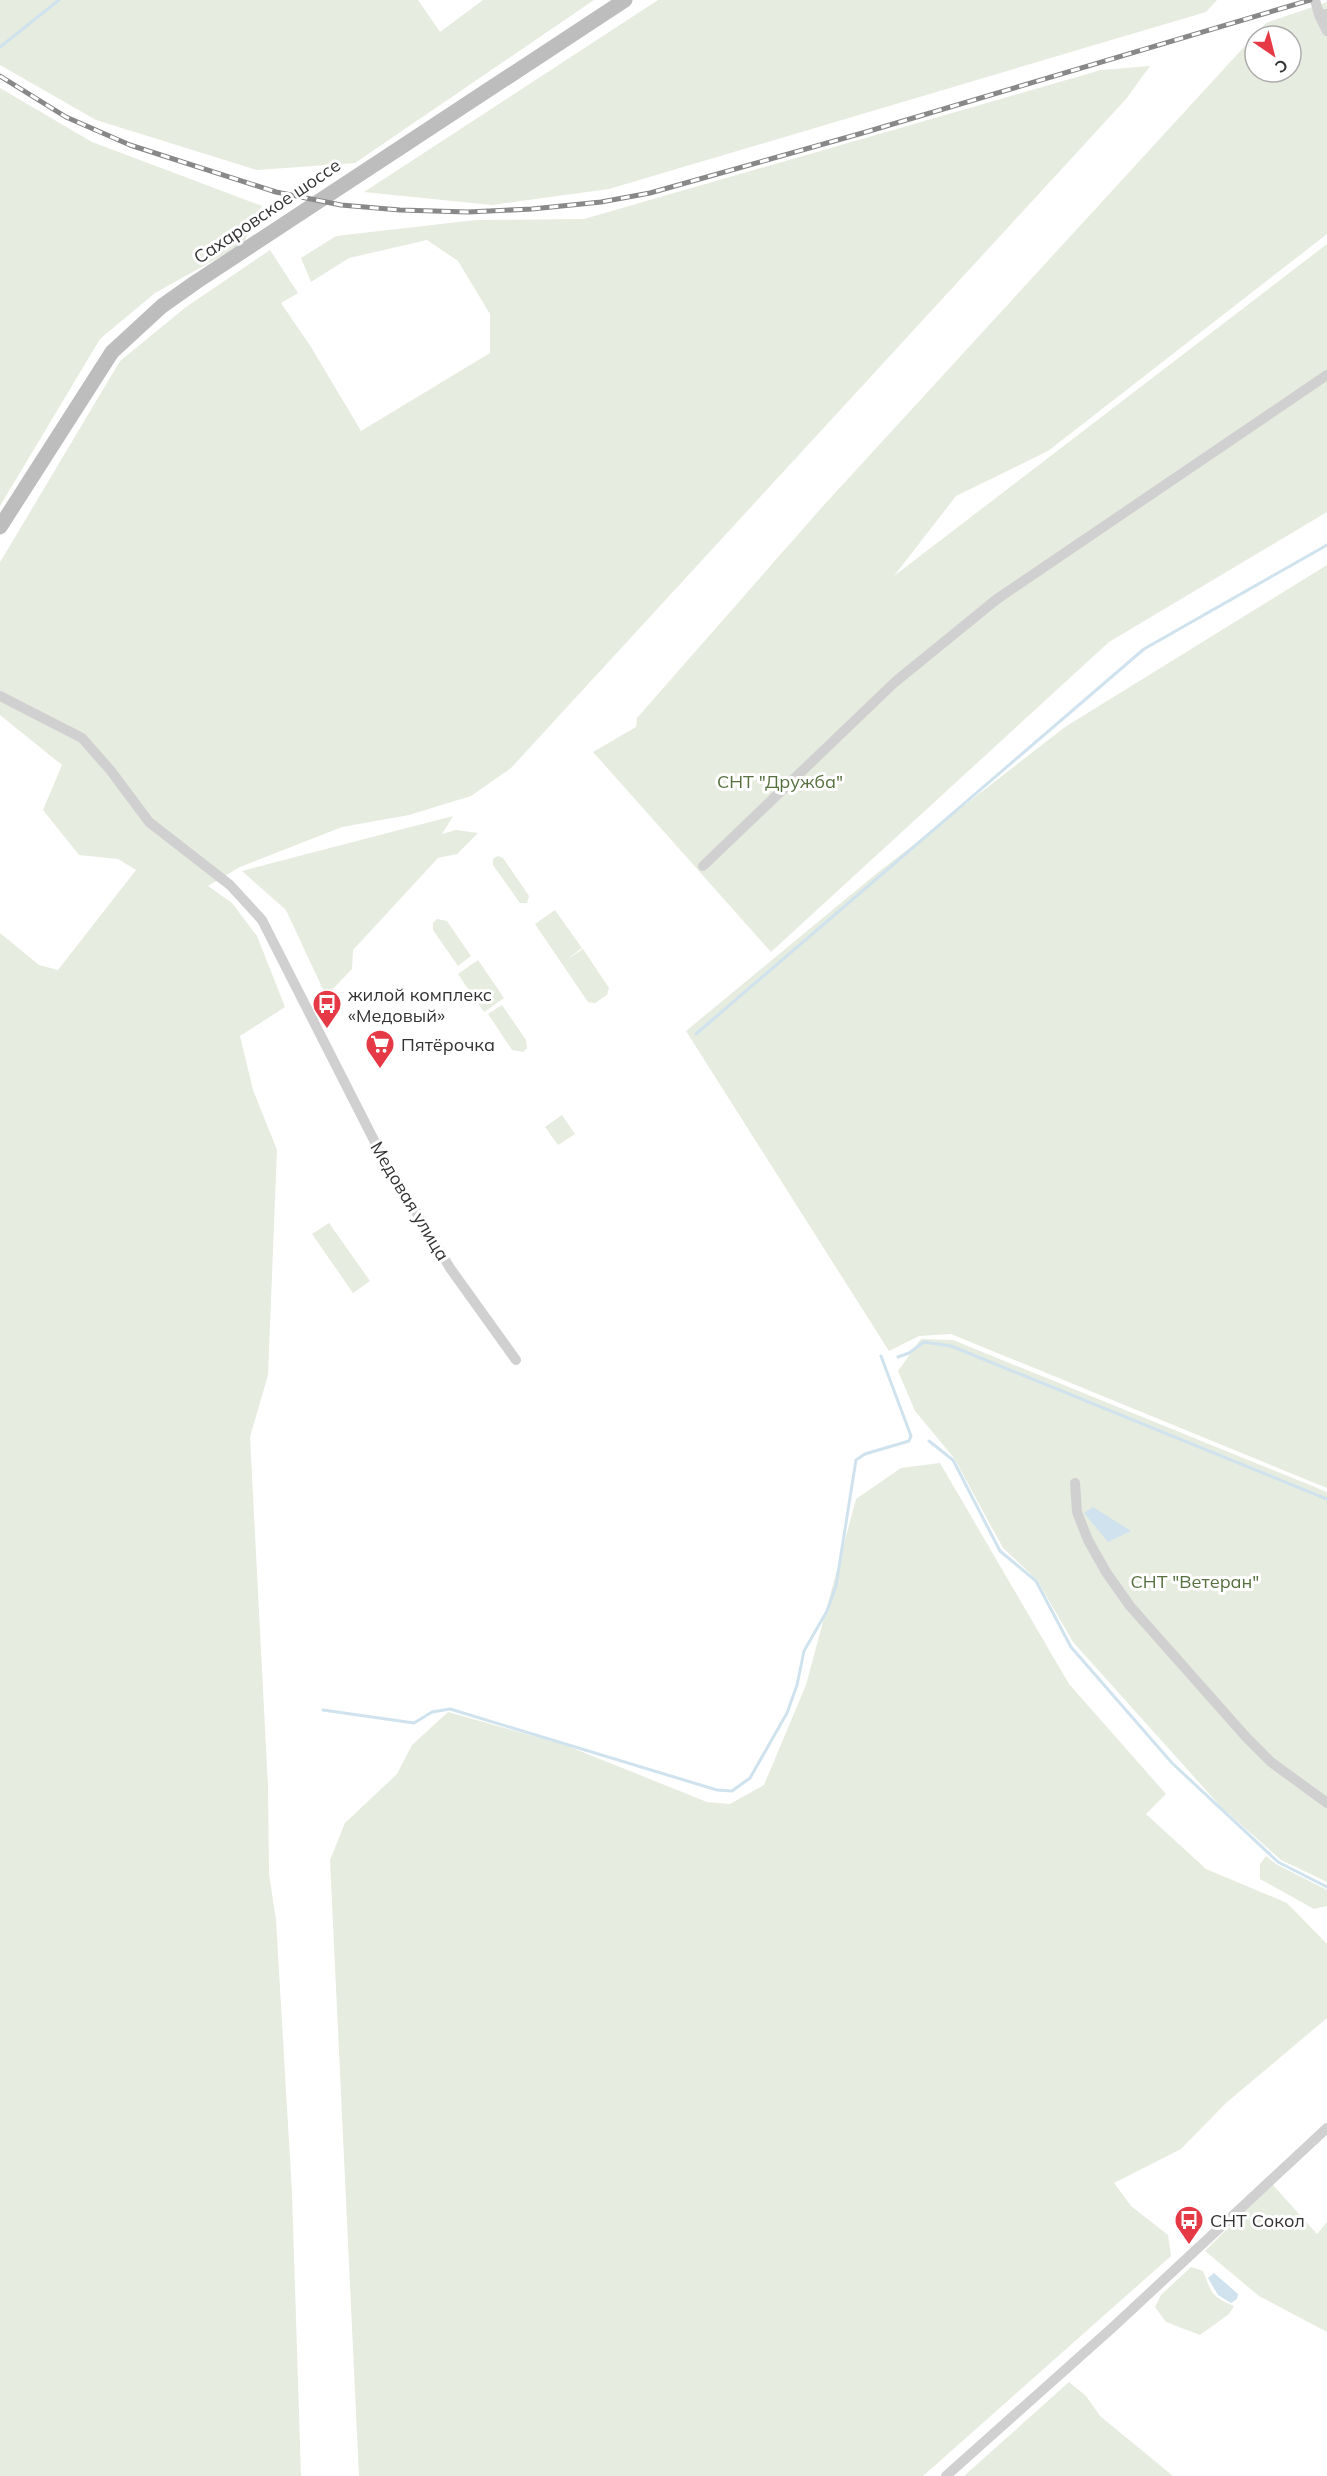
<svg xmlns="http://www.w3.org/2000/svg" width="1327" height="2476" font-family="Mulish,sans-serif">
<rect width="100%" height="100%" fill="#fff"/>
<path fill="#e6ecdf" fill-rule="evenodd" d="M 0,0 L 418,0 L 440,32 L 483,0 L 594,0 L 355,163 L 257,170 L 96,120 L 0,65 Z
M 658,0 L 1217,0 L 1206,12 L 609,189 L 492,205 L 364,192 Z
M 1327,2 L 1327,234 L 1048,451 L 956,496 L 894,576 L 1327,244 L 1327,512 L 1109,642 L 771,952 L 593,752 L 636,727 L 637,718 L 823,506 L 1266,23 ZM 1255,36 L 1291,36 L 1291,72 L 1255,72 Z
M 1150,66 L 1126,99 L 511,768 L 471,796 L 409,815 L 342,827 L 240,867 L 208,886 L 232,903 L 257,936 L 285,1007 L 240,1036 L 253,1090 L 277,1150 L 268,1375 L 250,1437 L 268,1787 L 269,1874 L 276,1920 L 292,2193 L 301,2476 L 0,2476 L 0,933 L 39,965 L 58,970 L 136,870 L 118,859 L 79,855 L 43,810 L 62,765 L 0,715 L 0,562 L 5,554 L 120,361 L 186,307 L 270,250 L 298,293 L 281,303 L 311,347 L 361,431 L 490,353 L 490,314 L 458,261 L 427,240 L 349,258 L 311,282 L 301,258 L 336,236 L 476,220 L 584,219 L 1101,70 Z
M 0,88 L 92,142 L 262,206 L 243,244 L 155,293 L 100,339 L 0,506 Z
M 1327,565 L 1327,1488 L 951,1334 L 919,1336 L 889,1351 L 686,1031 L 876,874 L 1065,727 Z
M 453,816 L 442,834 L 456,830 L 478,833 L 457,854 L 438,858 L 353,950 L 352,969 L 326,996 L 286,910 L 242,871 Z
M 498,856 L 503,858 L 529,896 L 527,903 L 520,903 L 493,865 L 493,859 Z
M 555,910 L 582,948 L 566,960 L 583,949 L 609,988 L 607,995 L 595,1003 L 588,1002 L 535,924 Z
M 437,919 L 447,921 L 471,956 L 458,966 L 433,930 L 433,923 Z
M 478,960 L 504,998 L 484,1012 L 458,974 Z
M 502,1005 L 526,1040 L 527,1048 L 523,1052 L 512,1050 L 488,1014 Z
M 562,1115 L 575,1134 L 558,1145 L 545,1127 Z
M 329,1223 L 370,1281 L 353,1293 L 312,1234 Z
M 921,1339 L 953,1340 L 1327,1492 L 1327,1882 L 1281,1860 L 1221,1807 L 1073,1642 L 1037,1580 L 1003,1548 L 954,1458 L 915,1411 L 898,1371 Z
M 940,1463 L 1069,1684 L 1166,1794 L 1146,1814 L 1206,1869 L 1287,1903 L 1327,1944 L 1327,2018 L 1226,2103 L 1181,2149 L 1114,2183 L 1131,2206 L 1168,2235 L 1171,2256 L 923,2476 L 359,2476 L 330,1860 L 345,1823 L 397,1774 L 412,1745 L 448,1712 L 565,1745 L 707,1802 L 730,1804 L 764,1785 L 806,1685 L 856,1499 L 901,1468 Z
M 1266,1856 L 1276,1864 L 1327,1890 L 1327,1906 L 1314,1909 L 1260,1879 L 1260,1864 Z
M 1272,2184 L 1317,2234 L 1327,2222 L 1327,2332 L 1259,2296 L 1205,2251 Z
M 1191,2267 L 1203,2271 C 1212,2294 1211,2296 1234,2306 L 1229,2314 L 1200,2335 L 1166,2322 L 1155,2307 L 1161,2295 Z
M 1069,2382 L 1086,2396 L 1100,2416 L 1173,2476 L 964,2476 Z"/>
<path fill="#cfe2ee" d="M 1093,1507 L 1131,1531 L 1108,1542 L 1084,1513 Z
M 1214,2273 L 1238,2294 L 1237,2299 L 1231,2303 L 1218,2295 L 1208,2278 Z"/>
<g fill="none" stroke-linecap="round" stroke-linejoin="round">
<path stroke="#cfe2ee" stroke-width="3" d="M 0,47 L 59,0
M 696,1034 L 1144,649 L 1327,545
M 898,1357 L 909,1353 L 924,1342 L 951,1346 L 1327,1499
M 929,1441 L 953,1460 L 1000,1551 L 1036,1581 L 1071,1647 L 1172,1763 L 1278,1862 L 1327,1887
M 323,1710 L 414,1723 L 432,1712 L 450,1709 L 717,1790 L 732,1791 L 750,1778 L 787,1713 L 797,1685 L 804,1651 L 827,1611 L 836,1586 L 856,1460 L 865,1454 L 909,1441 L 911,1436 L 881,1356"/>
<path stroke="#d0d0d0" stroke-width="10" d="M 1315,0 L 1319,15
M 1327,14 L 1319,15 L 1327,31
M 0,696 L 82,738 L 111,771 L 149,822 L 230,885 L 262,920 L 381,1154 L 450,1268 L 516,1360
M 703,866 L 895,682 L 997,599 L 1327,375
M 1075,1483 L 1077,1512 L 1088,1540 L 1106,1572 L 1130,1606 L 1246,1737 L 1271,1762 L 1327,1803
M 946,2476 L 1112,2328 L 1327,2128"/>
<path stroke="#bdbdbd" stroke-width="15" d="M 0,527 L 112,352 L 162,306 L 196,282 L 625,0"/>
<g stroke="#888" stroke-width="5">
<path id="rail" d="M 0,76 L 66,117 L 130,145 L 276,192 L 341,205 L 400,210 L 468,212 L 532,209 L 601,202 L 650,193 L 866,132 L 1310,0"/>
</g>
<use href="#rail" stroke="#fff" stroke-width="3" stroke-dasharray="9" stroke-linecap="butt"/>
</g>
<defs>
<g id="bus-pin" transform="scale(1.5)"><path d="M0 17L-7.5 6A9.5 9.5 0 1 1 7.5 6Z" fill="#e63946" stroke="#fff"/><path d="M-5-6H5V4H4V6H2V4H-2V6H-4V4H-5ZM-3.5-4V0h7V-4ZM-3.5 1.2v1.5H-2V1.2ZM2 1.2v1.5H3.5V1.2Z" fill="#fff"/></g>
<g id="supermarket-pin" transform="scale(1.5)"><path d="M0 17L-7.5 6A9.5 9.5 0 1 1 7.5 6Z" fill="#e63946" stroke="#fff"/><path d="M-6-5.5h2.5l.6 2H6L4.5 2H-2.5L-4.4-4H-6ZM-1.5 3.2a1.3 1.3 0 1 0 .1 0ZM3 3.2a1.3 1.3 0 1 0 .1 0Z" fill="#fff"/></g>
</defs>
<g fill-rule="evenodd">
<use href="#bus-pin" x="327" y="1004"/>
<use href="#supermarket-pin" x="380" y="1044"/>
<use href="#bus-pin" x="1189" y="2220"/>
</g>
<g text-anchor="middle" dominant-baseline="central" stroke-width="6" stroke-linejoin="round" paint-order="stroke">
<g font-size="18" fill="#333" stroke="#fff">
<text transform="translate(267 211) rotate(-34)">Сахаровское шоссе</text>
<text transform="translate(410 1201) rotate(59)">Медовая улица</text>
</g>
<g font-size="18" fill="#56703f" stroke="#fff">
<text x="780" y="781">СНТ "Дружба"</text>
<text x="1195" y="1581">СНТ "Ветеран"</text>
</g>
<g font-size="18" fill="#333" stroke="#fff" text-anchor="start">
<text x="348" y="994">жилой комплекс<tspan x="348" dy="21">«Медовый»</tspan></text>
<text x="401" y="1044">Пятёрочка</text>
<text x="1210" y="2220">СНТ Сокол</text>
</g>
</g>
<g transform="translate(1273 54) rotate(145)"><circle r="28" fill="#ffffff" stroke="#adadad" stroke-width="1.5"/>
<path d="M0-4.5L10 22L0 15L-10 22Z" fill="#e63946"/>
<text y="-9" font-size="16" font-weight="bold" text-anchor="middle" fill="#333333">С</text>
</g>
</svg>
